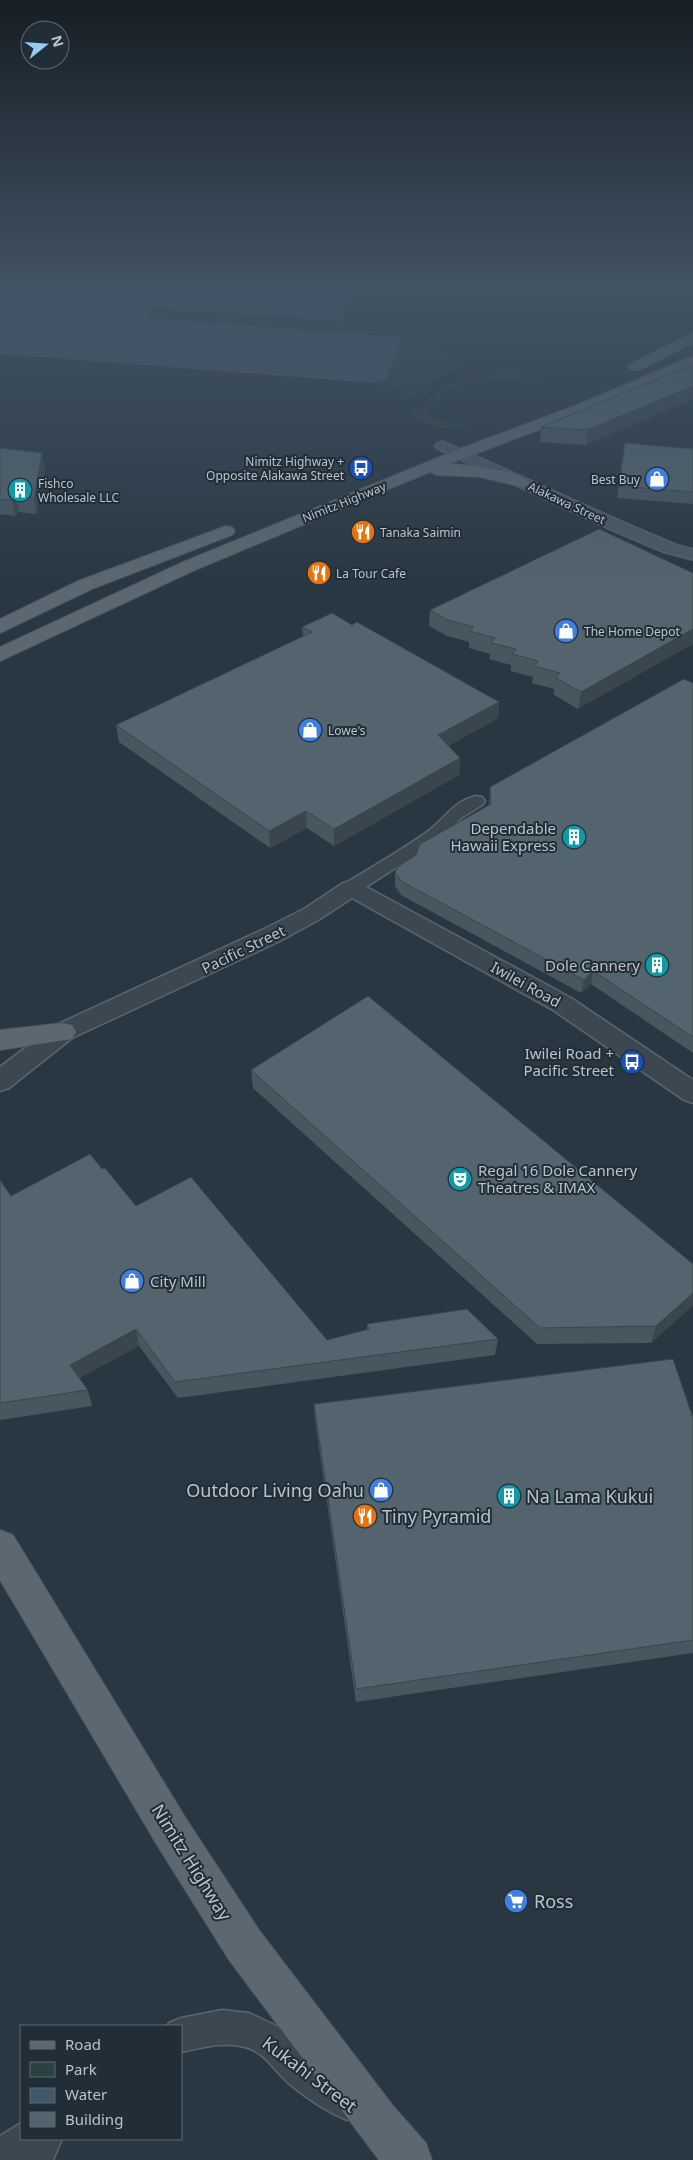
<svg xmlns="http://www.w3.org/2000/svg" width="693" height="2160" font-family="'Noto Sans',sans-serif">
<rect width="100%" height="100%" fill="#283742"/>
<path fill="#2a4342" d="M 400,339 L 419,341 L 463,359 L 466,363 C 460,372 451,371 441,376 C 429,382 417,400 403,398 L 402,390 L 398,389 L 398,386 L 371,384 L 386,379 Z
M 510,367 L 550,384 L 530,377 L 459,385 L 440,393 L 440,401 L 427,413 L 438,421 L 473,424 L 472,425 L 444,428 L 415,420 L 412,414 L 416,408 L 432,406 L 436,402 L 426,400 L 447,384 L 451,385 Z"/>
<path fill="#3f586a" d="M 0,287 L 358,287 L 340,321 L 155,308 L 147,318 L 401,337 L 401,343 L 386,379 L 375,383 L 0,354 Z"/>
<path fill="#283742" d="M 155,308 L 340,321 L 339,323 L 156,311 L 152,316 L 336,330 L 335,332 L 147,318 Z"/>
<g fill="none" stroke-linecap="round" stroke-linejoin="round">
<g stroke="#5a666f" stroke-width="3">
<path id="minor" d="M 476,796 L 482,797 L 485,801 L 482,805 L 461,818 L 441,839 L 358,892 L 351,894 L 344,892 L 342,888 L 344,884 C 372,867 400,851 427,832 C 444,820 453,801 476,796 Z
M 222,2010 L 249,2013 L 285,2030 L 315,2061 L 359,2090 L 365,2102 L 359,2114 L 347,2120 C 328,2112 308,2099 292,2086 C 276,2074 266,2052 245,2047 C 224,2041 202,2048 181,2052 L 181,2026 L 167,2026 L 169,2023 L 181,2018 Z
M 21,2123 L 21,2139 L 62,2139 L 53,2160 L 0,2160 L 0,2136 Z"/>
</g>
<g stroke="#5a666f" stroke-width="3">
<path id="tertiary" d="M 351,881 L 359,883 L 571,998 L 693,1080 L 693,1103 L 684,1100 L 553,1010 L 352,898 L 320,919 L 280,941 L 72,1038 L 9,1088 L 0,1091 L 0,1067 L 54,1026 L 264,929 L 304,909 L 343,883 Z"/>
</g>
<g stroke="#5a666f" stroke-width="2">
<path id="secondary" d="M 443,441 L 621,521 L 675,544 L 693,549 L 693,560 L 663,552 L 609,529 L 437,449 L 435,446 L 437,443 Z"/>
</g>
<g stroke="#49545e" stroke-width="2">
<path id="primary" d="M 693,333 L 693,343 L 640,370 L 630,370 L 628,367 L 630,364 Z
M 693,356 L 693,365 L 586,412 L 449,464 C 464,464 522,471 529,482 L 527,486 L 521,487 L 480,477 L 437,475 L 430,472 L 195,570 L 0,661 L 0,647 L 183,562 L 454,451 L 574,406 Z
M 226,526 L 232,527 L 235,531 L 232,535 L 92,589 L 0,633 L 0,619 L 78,581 Z
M 63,1023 L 72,1025 L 76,1032 L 72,1039 L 0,1050 L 0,1030 Z
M 0,1530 L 13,1535 L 185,1817 L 259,1930 L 394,2107 L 426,2143 L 432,2160 L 379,2160 L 229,1960 L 157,1845 L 0,1580 Z"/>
</g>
<use href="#minor" fill="#3c4851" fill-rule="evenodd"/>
<use href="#tertiary" fill="#3c4851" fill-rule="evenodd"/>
<use href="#secondary" fill="#4b5864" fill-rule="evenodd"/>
<use href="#primary" fill="#5b6871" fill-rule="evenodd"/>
</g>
<path fill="#47565f" d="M 693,365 L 586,445 L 540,442 L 541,427 Z
M 625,443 L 693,449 L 693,504 L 617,498 Z
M 0,448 L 45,469 L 36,514 L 19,512 L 15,516 L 0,514 Z
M 693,573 L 578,709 L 554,695 L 554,689 L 532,683 L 533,677 L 511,671 L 511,665 L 489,659 L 490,654 L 469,648 L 469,642 L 447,636 L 429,626 L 430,610 Z
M 352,625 L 499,702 L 498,718 L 448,746 L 460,758 L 459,775 L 334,846 L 307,828 L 270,848 L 119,742 L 116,725 L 303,637 L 302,627 Z
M 693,683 L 693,1053 L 591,984 L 581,993 L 401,895 L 395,886 L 395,872 L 489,805 L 490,787 Z
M 251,1070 L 693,1264 L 693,1305 L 651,1343 L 537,1344 L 253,1088 Z
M 102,1169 L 136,1206 L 327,1340 L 367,1330 L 367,1324 L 498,1339 L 495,1355 L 178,1398 L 139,1346 L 79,1378 L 88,1390 L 92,1406 L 0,1420 L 0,1180 L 11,1196 Z
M 314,1404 L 693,1418 L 693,1653 L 356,1702 L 315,1420 Z"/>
<path fill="#3a464d" d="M 693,386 L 693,399 L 586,445 L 587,430 Z
M 42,453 L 45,469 L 36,514 L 34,498 Z
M 16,496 L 19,512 L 15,516 L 12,500 Z
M 693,629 L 693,644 L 578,709 L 581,692 Z
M 499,702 L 498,718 L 437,752 L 438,735 Z
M 460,758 L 459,775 L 334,846 L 334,829 Z
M 306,811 L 307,828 L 270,848 L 269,831 Z
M 593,971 L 591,984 L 581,993 L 584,980 Z
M 693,1293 L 693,1305 L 651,1343 L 656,1326 Z
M 136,1329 L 139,1346 L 74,1381 L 70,1365 Z"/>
<path fill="#53646e" stroke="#3a464d" d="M 693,365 L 693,386 L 587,430 L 541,427 Z
M 625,443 L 693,449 L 693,492 L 619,486 Z
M 0,448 L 42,453 L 34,498 L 16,496 L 12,500 L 0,499 Z
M 599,529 L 693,573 L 693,629 L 581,692 L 556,678 L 560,673 L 534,666 L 538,661 L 512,654 L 516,649 L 491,643 L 495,638 L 470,631 L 474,627 L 448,620 L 430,610 Z
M 332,613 L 352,625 L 357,622 L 499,702 L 438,735 L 460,758 L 334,829 L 306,811 L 269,831 L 116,725 L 312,632 L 302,627 Z
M 684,679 L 693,683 L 693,1037 L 593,971 L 584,980 L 401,881 L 395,872 L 399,866 L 416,855 L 420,844 L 491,804 L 490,787 Z
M 368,996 L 693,1264 L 693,1293 L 656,1326 L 540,1328 L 251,1070 Z
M 90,1154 L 102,1169 L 105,1168 L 136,1206 L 191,1177 L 327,1340 L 369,1329 L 367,1324 L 467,1309 L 498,1339 L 175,1382 L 136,1329 L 70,1365 L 88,1390 L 0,1403 L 0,1180 L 11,1196 Z
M 673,1359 L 693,1418 L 693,1640 L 356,1689 L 314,1404 Z"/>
<linearGradient id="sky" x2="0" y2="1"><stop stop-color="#161e24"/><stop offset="0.49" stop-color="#425365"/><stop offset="1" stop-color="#425365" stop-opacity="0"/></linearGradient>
<rect width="693" height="590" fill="url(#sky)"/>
<defs>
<g id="bus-disc" transform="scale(1.25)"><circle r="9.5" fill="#1a4fb4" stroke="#212d37"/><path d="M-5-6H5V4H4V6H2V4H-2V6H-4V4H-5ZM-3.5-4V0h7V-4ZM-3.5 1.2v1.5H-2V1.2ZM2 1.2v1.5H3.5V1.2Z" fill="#fff"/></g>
<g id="shop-disc" transform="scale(1.25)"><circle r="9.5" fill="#3f7fe0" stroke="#212d37"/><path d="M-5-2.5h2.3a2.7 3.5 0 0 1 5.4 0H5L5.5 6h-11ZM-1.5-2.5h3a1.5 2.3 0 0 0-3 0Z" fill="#fff"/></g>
<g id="building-disc" transform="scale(1.25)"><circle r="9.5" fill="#0f9aa8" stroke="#212d37"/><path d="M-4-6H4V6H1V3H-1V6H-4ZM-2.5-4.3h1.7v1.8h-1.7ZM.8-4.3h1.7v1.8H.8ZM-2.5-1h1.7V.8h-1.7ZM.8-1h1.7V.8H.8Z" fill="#fff"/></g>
<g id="restaurant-disc" transform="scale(1.25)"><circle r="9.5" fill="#e8710a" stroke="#212d37"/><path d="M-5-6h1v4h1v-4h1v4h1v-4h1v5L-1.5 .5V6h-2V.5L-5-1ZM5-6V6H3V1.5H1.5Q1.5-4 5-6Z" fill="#fff"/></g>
<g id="theatre-disc" transform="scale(1.25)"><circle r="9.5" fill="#0f9aa8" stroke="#212d37"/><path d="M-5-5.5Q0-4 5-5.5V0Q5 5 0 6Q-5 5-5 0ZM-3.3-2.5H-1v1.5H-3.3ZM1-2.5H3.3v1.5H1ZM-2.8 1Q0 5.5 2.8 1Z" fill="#fff"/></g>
<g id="supermarket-disc" transform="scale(1.25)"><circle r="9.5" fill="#3f7fe0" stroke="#212d37"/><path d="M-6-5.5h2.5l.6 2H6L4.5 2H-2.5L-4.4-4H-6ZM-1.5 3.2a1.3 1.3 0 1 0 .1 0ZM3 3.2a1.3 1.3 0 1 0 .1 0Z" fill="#fff"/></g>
</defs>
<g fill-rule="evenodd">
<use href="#bus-disc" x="361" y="468"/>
<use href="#shop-disc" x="657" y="479"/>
<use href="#building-disc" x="20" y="490"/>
<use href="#restaurant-disc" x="363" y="532"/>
<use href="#restaurant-disc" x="319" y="573"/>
<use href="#shop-disc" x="566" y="631"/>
<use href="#shop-disc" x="310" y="730"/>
<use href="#building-disc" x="574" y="837"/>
<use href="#building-disc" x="657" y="965"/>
<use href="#bus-disc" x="632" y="1062"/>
<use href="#theatre-disc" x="460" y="1179"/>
<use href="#shop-disc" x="132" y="1281"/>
<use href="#shop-disc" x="381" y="1490"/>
<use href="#building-disc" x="509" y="1496"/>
<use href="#restaurant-disc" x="365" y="1516"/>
<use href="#supermarket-disc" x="516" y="1901"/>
</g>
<g text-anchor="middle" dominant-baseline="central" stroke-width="4" stroke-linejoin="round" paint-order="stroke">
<g font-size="12" fill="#b9c3cb" stroke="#212d37" text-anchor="start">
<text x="344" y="461" text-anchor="end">Nimitz Highway +<tspan x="344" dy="14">Opposite Alakawa Street</tspan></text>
<text x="640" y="479" text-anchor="end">Best Buy</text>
<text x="38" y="483">Fishco<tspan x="38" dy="14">Wholesale LLC</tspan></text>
<text x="380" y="532">Tanaka Saimin</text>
<text x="336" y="573">La Tour Cafe</text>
<text x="584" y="631">The Home Depot</text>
<text x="328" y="730">Lowe's</text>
</g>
<g font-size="12" fill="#b9c3cb" stroke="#212d37">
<text transform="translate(344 502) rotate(-22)">Nimitz Highway</text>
<text transform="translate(567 503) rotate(25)">Alakawa Street</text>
</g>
<g font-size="15" fill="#b9c3cb" stroke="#212d37" text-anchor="end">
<text x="556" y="828">Dependable<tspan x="556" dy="17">Hawaii Express</tspan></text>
<text x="640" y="965">Dole Cannery</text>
<text x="614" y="1053">Iwilei Road +<tspan x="614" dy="17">Pacific Street</tspan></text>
<text x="478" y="1170" text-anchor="start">Regal 16 Dole Cannery<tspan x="478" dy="17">Theatres &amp; IMAX</tspan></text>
<text x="150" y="1281" text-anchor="start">City Mill</text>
</g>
<g font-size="15" fill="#b9c3cb" stroke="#212d37">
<text transform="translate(243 949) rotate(-26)">Pacific Street</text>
<text transform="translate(526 984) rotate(29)">Iwilei Road</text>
</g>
<g font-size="18" fill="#b9c3cb" stroke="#212d37" text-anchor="start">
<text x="364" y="1490" text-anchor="end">Outdoor Living Oahu</text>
<text x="526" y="1496">Na Lama Kukui</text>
<text x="382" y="1516">Tiny Pyramid</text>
<text x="534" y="1901">Ross</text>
</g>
<g font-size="18" fill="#b9c3cb" stroke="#212d37">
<text transform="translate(192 1862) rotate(58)">Nimitz Highway</text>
<text transform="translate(310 2074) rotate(37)">Kukahi Street</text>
</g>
</g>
<rect x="20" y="2025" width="162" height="115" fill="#212d37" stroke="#5e6972"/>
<rect x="30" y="2041" width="25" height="8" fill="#5b6871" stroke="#5e6972"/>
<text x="65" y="2050" font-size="15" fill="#b9c3cb">Road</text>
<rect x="30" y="2062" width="25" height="15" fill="#2a4342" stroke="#5e6972"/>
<text x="65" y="2075" font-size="15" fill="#b9c3cb">Park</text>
<rect x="30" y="2088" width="25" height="15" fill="#3f586a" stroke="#5e6972"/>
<text x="65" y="2100" font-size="15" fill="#b9c3cb">Water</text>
<rect x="30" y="2112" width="25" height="15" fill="#53646e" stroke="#5e6972"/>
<text x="65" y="2125" font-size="15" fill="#b9c3cb">Building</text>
<g transform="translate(45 45) rotate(73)"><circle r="24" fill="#212d37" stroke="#5e6972"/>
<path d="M0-4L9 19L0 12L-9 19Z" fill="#96c9f4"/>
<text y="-8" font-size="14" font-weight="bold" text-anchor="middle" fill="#b9c3cb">N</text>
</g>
</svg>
